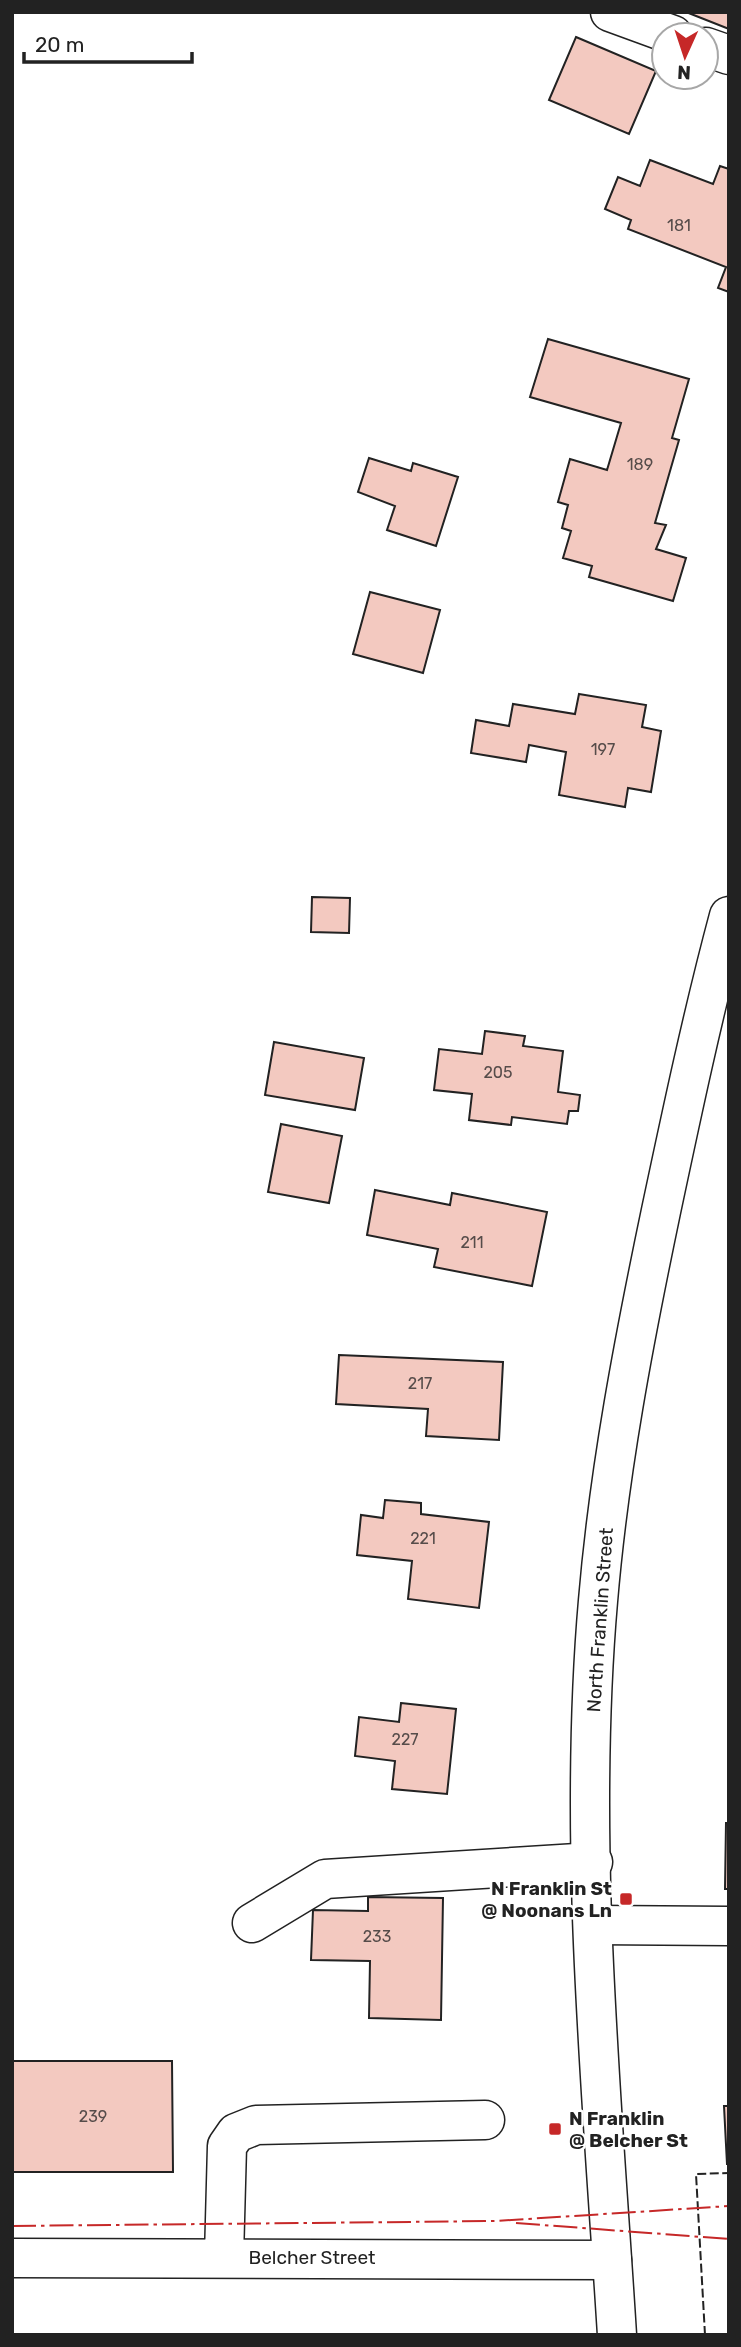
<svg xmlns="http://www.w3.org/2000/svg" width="741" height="2347" font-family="Rubik,sans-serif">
<rect width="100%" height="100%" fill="#fff"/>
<path fill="#f3c9c0" stroke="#222" stroke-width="2" d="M 686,12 L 729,12 L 729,29 Z
M 576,37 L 656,71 L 629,134 L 549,100 Z
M 650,160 L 713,184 L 720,166 L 729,169 L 729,292 L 718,288 L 726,267 L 628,229 L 631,220 L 605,209 L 618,177 L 640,186 Z
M 548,339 L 689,379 L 672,438 L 679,440 L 655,523 L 666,525 L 656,549 L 686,558 L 673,601 L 589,577 L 592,566 L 563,558 L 571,531 L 562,528 L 568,505 L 558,502 L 570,459 L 607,470 L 621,423 L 530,397 Z
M 369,458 L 411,471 L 413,463 L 458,477 L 436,546 L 387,530 L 395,506 L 358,492 Z
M 370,592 L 440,610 L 423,673 L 353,654 Z
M 579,694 L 646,705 L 642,727 L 661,731 L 651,792 L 628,788 L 625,807 L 559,795 L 566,752 L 529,745 L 526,762 L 471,753 L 476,720 L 509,726 L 513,704 L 575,714 Z
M 312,897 L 350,898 L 349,933 L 311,932 Z
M 485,1031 L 525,1036 L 523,1046 L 563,1051 L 558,1092 L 580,1095 L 578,1111 L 569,1111 L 567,1124 L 512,1117 L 511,1125 L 469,1120 L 472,1094 L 434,1090 L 439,1049 L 482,1054 Z
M 274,1042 L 364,1058 L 355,1110 L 265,1095 Z
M 281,1124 L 342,1136 L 329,1203 L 268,1192 Z
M 375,1190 L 450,1205 L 452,1193 L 547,1212 L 532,1286 L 434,1267 L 438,1249 L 367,1235 Z
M 339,1355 L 503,1362 L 499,1440 L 426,1436 L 428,1409 L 336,1404 Z
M 385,1500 L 421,1503 L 421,1514 L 489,1522 L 479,1608 L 408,1599 L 412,1561 L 357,1555 L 361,1515 L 383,1518 Z
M 401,1703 L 456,1709 L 447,1794 L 392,1789 L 395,1761 L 355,1756 L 359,1717 L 399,1722 Z
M 726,1823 L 729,1823 L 729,1889 L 725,1889 Z
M 368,1897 L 443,1898 L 441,2020 L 369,2018 L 370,1961 L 311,1960 L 313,1910 L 368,1911 Z
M 12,2061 L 172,2061 L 173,2172 L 12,2172 Z
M 724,2106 L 729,2106 L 729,2164 L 727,2164 Z"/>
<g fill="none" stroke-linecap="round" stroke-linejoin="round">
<g stroke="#222" stroke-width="41">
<path id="minor" d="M 610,12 L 673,35
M 706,47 L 729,55
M 252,1923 L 325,1879 L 593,1862
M 594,1925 L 729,1926
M 224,2257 L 227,2146 L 236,2133 L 256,2125 L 485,2120
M 12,2258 L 612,2260"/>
</g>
<g stroke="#222" stroke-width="41">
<path id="major" d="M 617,2335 C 602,2094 577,1842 598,1601 C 609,1470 634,1340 661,1211 C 682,1112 703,1013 729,916"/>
</g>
<use href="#minor" stroke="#fff" stroke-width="38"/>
<use href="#major" stroke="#fff" stroke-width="38"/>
<path stroke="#222" stroke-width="2" stroke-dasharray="9 3.5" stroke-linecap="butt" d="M 705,2335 L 696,2174 L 729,2173"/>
<path stroke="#c62828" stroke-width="2" stroke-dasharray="24 5 3.5 5" stroke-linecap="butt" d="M 516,2223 L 729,2239
M 12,2226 L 496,2221 L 729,2206"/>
</g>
<g fill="#c62828" stroke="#fff" stroke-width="2.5">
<rect x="619" y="1892" width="14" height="14" rx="3.5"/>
<rect x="548" y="2122" width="14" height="14" rx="3.5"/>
</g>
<g text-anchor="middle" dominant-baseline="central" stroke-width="5" stroke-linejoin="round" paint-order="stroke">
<g font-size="16" fill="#564c4a">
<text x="679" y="225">181</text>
<text x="640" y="464">189</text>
<text x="603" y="749">197</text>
<text x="498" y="1072">205</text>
<text x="472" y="1242">211</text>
<text x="420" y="1383">217</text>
<text x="423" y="1538">221</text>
<text x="405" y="1739">227</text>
<text x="377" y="1936">233</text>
<text x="93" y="2116">239</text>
</g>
<g font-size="19" fill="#222" stroke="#fff">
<text transform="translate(600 1620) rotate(-86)">North Franklin Street</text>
<text x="312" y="2257">Belcher Street</text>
</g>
<g font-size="19" font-weight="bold" fill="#222" stroke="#fff" text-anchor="end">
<text x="612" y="1888">N Franklin St<tspan x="612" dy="22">@ Noonans Ln</tspan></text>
<text x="569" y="2118" text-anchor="start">N Franklin<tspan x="569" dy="22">@ Belcher St</tspan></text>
</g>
</g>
<rect width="741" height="2347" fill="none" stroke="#222222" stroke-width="28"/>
<g transform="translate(685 56) rotate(183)"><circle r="33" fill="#ffffff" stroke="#a7a7a7" stroke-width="2"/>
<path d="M0-5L12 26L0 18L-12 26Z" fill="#c62828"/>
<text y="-10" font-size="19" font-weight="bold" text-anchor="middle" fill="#222222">N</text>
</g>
<path d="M24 52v10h168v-10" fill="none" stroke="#222222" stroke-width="3.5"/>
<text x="35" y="52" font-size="21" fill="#222222" stroke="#ffffff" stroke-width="5" paint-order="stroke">20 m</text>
</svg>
